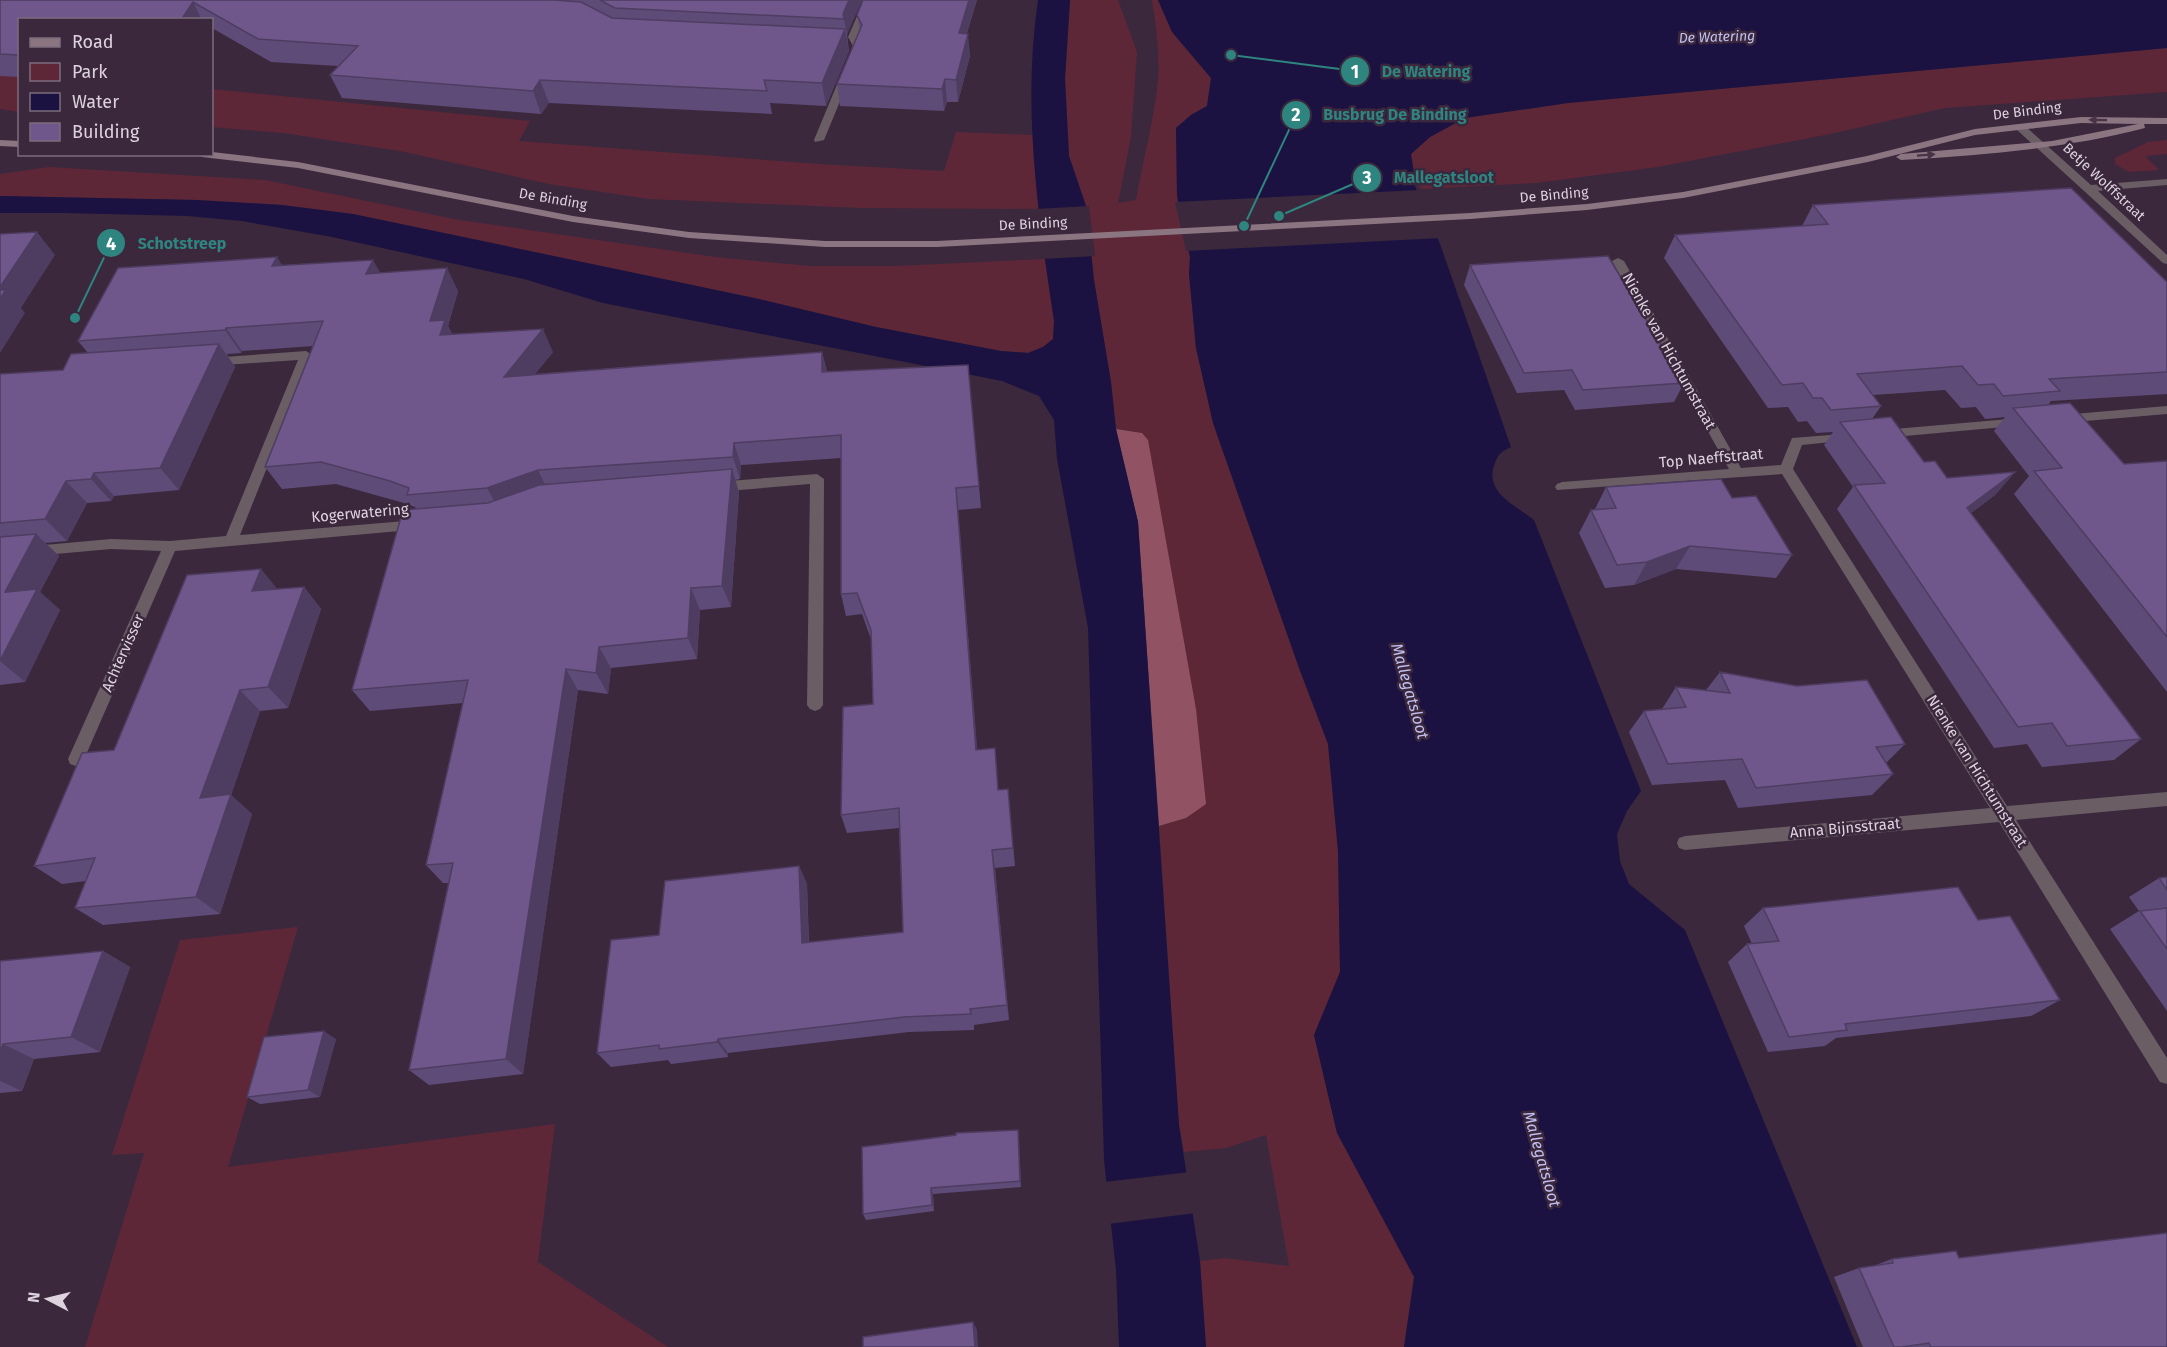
<svg xmlns="http://www.w3.org/2000/svg" width="2167" height="1347" font-family="'Fira Sans',sans-serif">
<rect width="100%" height="100%" fill="#3b283d"/>
<path fill="#5e2738" d="M 1070,0 L 1118,0 L 1137,52 L 1131,137 L 1118,203 L 1136,200 C 1143,160 1154,120 1158,80 C 1160,53 1156,26 1152,0 L 1158,0 L 1172,32 L 1211,78 L 1207,106 L 1191,115 L 1176,128 L 1177,196 L 1190,257 L 1189,274 L 1196,348 L 1213,423 L 1299,668 L 1328,744 L 1338,851 L 1340,972 L 1314,1035 L 1337,1133 L 1415,1277 L 1404,1347 L 1206,1347 L 1200,1261 L 1225,1258 L 1289,1266 L 1266,1135 L 1226,1148 L 1184,1152 L 1179,1125 L 1159,826 L 1186,818 L 1142,433 L 1116,429 L 1111,382 L 1094,280 L 1086,206 L 1069,156 L 1065,79 Z
M 2167,48 L 2167,92 L 1945,108 L 1830,134 L 1658,167 L 1536,183 L 1422,189 L 1412,179 L 1411,154 L 1430,137 L 1465,118 L 1568,103 Z
M 0,68 L 19,69 L 19,112 L 0,109 Z
M 212,89 L 530,121 L 519,141 L 818,164 L 944,171 L 956,132 L 1033,135 L 1039,209 L 861,208 L 649,199 L 549,184 L 400,151 L 283,133 L 212,127 Z
M 2167,140 L 2167,154 L 2145,156 L 2159,170 L 2129,172 L 2115,164 L 2115,158 L 2148,142 Z
M 49,167 L 265,180 L 459,220 L 715,257 L 810,266 L 897,266 L 1045,259 L 1054,321 L 1053,339 L 1043,347 L 1028,353 L 1001,351 L 876,327 L 759,299 L 353,214 L 282,205 L 197,200 L 0,196 L 0,174 Z
M 298,927 L 228,1167 L 555,1124 L 538,1262 L 668,1347 L 85,1347 L 144,1153 L 112,1155 L 180,940 Z"/>
<path fill="#915364" d="M 1116,429 L 1142,433 L 1148,440 L 1196,709 L 1206,804 L 1186,818 L 1159,826 L 1138,522 Z"/>
<path fill="#1b1241" d="M 1038,0 L 1070,0 L 1065,79 L 1069,156 L 1086,206 L 1094,280 L 1111,382 L 1116,429 L 1138,522 L 1179,1125 L 1200,1261 L 1206,1347 L 1119,1347 L 1116,1270 L 1104,1160 L 1088,628 L 1057,459 L 1054,420 L 1039,396 L 1002,381 L 603,303 L 524,279 L 332,237 L 242,221 L 187,216 L 65,213 L 0,213 L 0,196 L 197,200 L 282,205 L 353,214 L 759,299 L 876,327 L 1001,351 L 1028,353 L 1043,347 L 1053,339 L 1054,321 C 1038,215 1022,107 1038,0 Z
M 1158,0 L 2167,0 L 2167,48 L 1568,103 L 1465,118 L 1430,137 L 1411,154 L 1414,172 L 1412,179 L 1440,244 L 1511,447 C 1502,451 1498,454 1495,463 C 1483,492 1515,505 1534,520 L 1641,791 L 1627,811 L 1617,834 L 1620,861 L 1629,884 L 1685,930 L 1857,1347 L 1404,1347 L 1414,1277 L 1337,1133 L 1314,1035 L 1340,972 L 1338,851 L 1328,744 L 1299,668 L 1213,423 L 1196,348 L 1189,274 L 1190,257 L 1177,196 L 1176,128 L 1191,115 L 1207,106 L 1211,78 L 1172,32 Z"/>
<path fill="#3b283d" d="M 1420,190 L 1441,238 L 1186,251 L 1175,202 Z
M 1089,206 L 1095,256 L 1042,259 L 1036,209 Z
M 1190,1172 L 1196,1213 L 1108,1224 L 1104,1182 Z"/>
<g fill="none" stroke-linecap="round" stroke-linejoin="round">
<path fill="#6a5d64" fill-rule="evenodd" d="M 864,0 L 872,0 L 858,37 L 863,46 L 824,140 L 815,142 L 814,140 L 853,46 L 848,37 Z
M 2016,125 L 2024,125 L 2091,185 L 2167,179 L 2167,185 L 2098,191 L 2167,255 L 2167,264 L 2163,263 L 2016,129 Z
M 1618,258 L 1624,261 L 1741,468 L 1781,465 L 1792,438 L 1855,433 L 1856,436 L 1850,440 L 1802,445 L 1793,469 L 2007,806 L 2167,792 L 2167,806 L 2016,820 L 2167,1058 L 2167,1084 L 2160,1082 L 1999,822 L 1685,850 L 1679,848 L 1677,843 L 1679,838 L 1685,836 L 1990,808 L 1782,474 L 1557,490 L 1555,487 L 1557,484 L 1562,482 L 1729,469 L 1612,261 Z
M 306,351 L 312,355 L 240,535 L 417,520 L 424,525 L 422,529 L 175,551 L 82,764 L 76,766 L 70,764 L 68,759 L 161,551 L 111,549 L 0,559 L 0,549 L 111,539 L 170,541 L 226,536 L 298,360 L 210,366 L 204,362 L 210,358 Z
M 2167,406 L 2167,414 L 2062,423 L 2056,419 L 2062,415 Z
M 2021,418 L 2027,422 L 2026,425 L 1883,438 L 1877,434 L 1883,430 Z
M 817,474 L 824,479 L 823,705 L 820,709 L 815,711 L 810,709 L 807,705 L 810,484 L 716,492 L 709,487 L 716,482 Z"/>
<path fill="#8a7581" fill-rule="evenodd" d="M 2081,117 L 2167,118 L 2167,124 L 2144,124 L 2145,128 C 2064,149 1983,155 1901,160 L 1896,157 L 1901,154 L 2052,141 L 2138,124 L 2081,123 L 1975,135 L 1868,162 L 1683,198 L 1587,210 L 1470,219 L 937,247 L 825,247 L 689,238 L 573,222 L 298,168 L 202,157 L 197,154 L 212,154 L 212,152 L 298,162 L 573,216 L 689,232 L 825,241 L 937,241 L 1470,213 L 1587,204 L 1683,192 L 1867,156 L 1975,129 Z
M 0,140 L 20,141 L 20,147 L 0,146 Z"/>
</g>
<path fill="#5f4b78" d="M 0,0 L 862,0 L 847,34 L 849,51 L 826,106 L 770,103 L 772,114 L 549,103 L 541,114 L 342,98 L 330,75 L 338,66 L 271,62 L 212,28 L 212,20 L 20,20 L 20,77 L 0,76 Z
M 977,0 L 967,33 L 970,56 L 958,102 L 947,102 L 944,111 L 840,106 L 837,84 L 860,30 L 857,15 Z
M 1813,205 L 2167,282 L 2167,394 L 2051,401 L 2048,405 L 2124,464 L 2167,461 L 2167,692 L 2014,494 L 2029,476 L 1994,431 L 2005,417 L 1985,419 L 1976,407 L 1961,408 L 1945,390 L 1873,395 L 1881,406 L 1872,419 L 1924,462 L 1947,478 L 2015,472 L 1995,495 L 1971,513 L 2141,739 L 2114,760 L 2042,767 L 2027,744 L 1994,748 L 1837,509 L 1853,487 L 1824,445 L 1833,432 L 1816,433 L 1807,421 L 1798,422 L 1788,407 L 1768,408 L 1664,258 L 1675,235 L 1802,226 Z
M 277,257 L 281,265 L 381,273 L 458,291 L 448,326 L 452,334 L 553,352 L 535,374 L 822,352 L 827,372 L 968,365 L 981,508 L 958,510 L 977,750 L 999,790 L 1008,789 L 1015,866 L 995,868 L 1009,1020 L 974,1025 L 974,1030 L 909,1032 L 728,1053 L 728,1057 L 671,1064 L 668,1060 L 611,1067 L 597,1053 L 659,935 L 799,866 L 807,884 L 809,943 L 903,932 L 899,828 L 847,833 L 841,815 L 873,704 L 871,639 L 862,614 L 846,616 L 841,594 L 841,458 L 741,465 L 740,479 L 735,480 L 739,492 L 731,607 L 700,610 L 697,659 L 611,668 L 608,694 L 578,690 L 523,1074 L 429,1085 L 409,1070 L 449,883 L 443,883 L 426,865 L 463,703 L 370,711 L 352,690 L 416,509 L 415,507 L 404,503 L 336,484 L 282,489 L 265,467 L 313,346 L 242,351 L 241,353 L 227,354 L 235,367 L 179,490 L 114,496 L 111,501 L 87,503 L 67,541 L 45,543 L 59,556 L 40,592 L 60,610 L 25,682 L 0,685 L 0,374 L 63,370 L 88,353 L 78,341 Z
M 1470,265 L 1684,383 L 1674,402 L 1575,410 L 1564,390 L 1517,393 L 1464,285 Z
M 1606,487 L 1732,498 L 1792,555 L 1776,578 L 1676,569 L 1634,585 L 1605,588 L 1579,533 L 1591,510 L 1595,509 Z
M 304,587 L 321,609 L 288,708 L 260,711 L 231,795 L 252,814 L 220,914 L 103,925 L 75,908 L 86,881 L 62,884 L 34,866 L 114,750 L 277,589 Z
M 1720,672 L 1905,744 L 1886,763 L 1893,774 L 1872,795 L 1738,808 L 1725,780 L 1652,785 L 1629,732 L 1644,711 L 1662,709 L 1676,687 L 1706,690 Z
M 2167,877 L 2167,1011 L 2110,929 L 2139,911 L 2129,897 L 2159,878 Z
M 1763,908 L 1978,920 L 2060,1000 L 2031,1016 L 1836,1038 L 1825,1046 L 1768,1052 L 1728,962 L 1747,944 L 1752,944 L 1744,926 Z
M 103,951 L 130,967 L 100,1052 L 34,1059 L 22,1091 L 0,1093 L 0,961 Z
M 336,1039 L 320,1097 L 260,1104 L 247,1097 Z
M 1018,1130 L 1021,1187 L 933,1194 L 934,1211 L 866,1220 L 863,1214 Z
M 1959,1258 L 2167,1347 L 1863,1347 L 1834,1277 L 1859,1268 L 1873,1266 L 1892,1259 Z"/>
<path fill="#4e3d61" d="M 849,0 L 862,0 L 847,34 L 843,14 Z
M 969,0 L 977,0 L 960,55 L 959,33 Z
M 193,2 L 202,20 L 181,20 Z
M 845,29 L 849,51 L 826,106 L 822,83 Z
M 968,34 L 970,56 L 958,102 L 956,80 Z
M 945,79 L 947,102 L 944,111 L 942,89 Z
M 540,80 L 549,103 L 541,114 L 533,91 Z
M 37,232 L 55,255 L 21,308 L 25,313 L 0,353 L 0,287 Z
M 277,257 L 291,280 L 272,266 Z
M 373,260 L 386,283 L 366,274 Z
M 447,268 L 458,291 L 448,326 L 456,343 L 452,358 L 430,321 Z
M 226,328 L 242,351 L 241,353 L 225,330 Z
M 543,329 L 553,352 L 515,399 L 504,377 Z
M 219,344 L 235,367 L 179,490 L 160,468 Z
M 822,352 L 827,375 L 822,372 Z
M 734,443 L 741,465 L 740,479 L 733,457 Z
M 732,469 L 739,492 L 731,607 L 722,586 Z
M 538,470 L 549,493 L 500,511 L 487,488 Z
M 2015,472 L 1995,495 L 1947,531 L 1967,508 Z
M 94,473 L 114,496 L 111,501 L 91,479 Z
M 66,481 L 87,503 L 67,541 L 45,519 Z
M 956,488 L 958,510 L 979,770 L 976,750 Z
M 36,534 L 59,556 L 40,592 L 60,610 L 25,682 L 0,661 L 5,592 Z
M 1690,546 L 1676,569 L 1634,585 L 1647,562 Z
M 261,569 L 279,591 L 252,591 Z
M 304,587 L 321,609 L 288,708 L 268,687 Z
M 691,588 L 700,610 L 697,659 L 688,638 Z
M 599,647 L 611,668 L 608,694 L 596,673 Z
M 566,669 L 578,690 L 523,1074 L 506,1059 Z
M 240,690 L 260,711 L 231,795 L 252,814 L 220,914 L 196,897 L 200,798 Z
M 992,850 L 995,868 L 1009,1020 L 1007,1005 Z
M 799,866 L 807,884 L 809,960 L 802,943 Z
M 103,951 L 130,967 L 100,1052 L 71,1037 Z
M 324,1031 L 336,1039 L 320,1097 L 308,1090 Z
M 718,1039 L 728,1053 L 728,1057 L 717,1042 Z
M 3,1044 L 34,1059 L 22,1091 L 0,1081 L 0,1052 Z
M 1018,1130 L 1019,1137 L 1021,1187 L 1020,1181 Z
M 931,1188 L 933,1194 L 934,1211 L 932,1205 Z
M 973,1322 L 977,1330 L 978,1347 L 975,1347 Z"/>
<path fill="#6f578b" stroke="#4e3d61" stroke-width="1.5" d="M 0,0 L 554,0 L 581,2 L 612,18 L 845,29 L 822,83 L 764,80 L 767,91 L 540,80 L 533,91 L 330,75 L 358,46 L 258,39 L 193,2 L 181,20 L 20,20 L 20,55 L 0,54 Z
M 600,0 L 849,0 L 843,14 L 844,19 L 615,8 Z
M 863,0 L 969,0 L 959,33 L 968,34 L 956,80 L 945,79 L 942,89 L 837,84 L 862,25 L 857,15 Z
M 2071,188 L 2167,282 L 2167,372 L 2049,379 L 2060,391 L 2003,396 L 1994,384 L 1978,385 L 1962,366 L 1857,374 L 1881,406 L 1831,410 L 1822,398 L 1813,398 L 1803,383 L 1782,385 L 1675,235 L 1828,224 L 1813,205 Z
M 37,232 L 0,287 L 0,234 Z
M 1608,256 L 1684,383 L 1583,390 L 1572,370 L 1524,373 L 1470,265 Z
M 277,257 L 272,266 L 373,260 L 366,274 L 447,268 L 430,321 L 445,320 L 440,335 L 543,329 L 504,377 L 822,352 L 822,372 L 968,365 L 979,486 L 956,488 L 976,750 L 995,748 L 998,790 L 1008,789 L 1013,848 L 992,850 L 1007,1005 L 970,1009 L 971,1014 L 904,1017 L 718,1039 L 717,1042 L 659,1049 L 659,1045 L 597,1053 L 611,940 L 659,935 L 665,881 L 799,866 L 802,943 L 903,932 L 899,808 L 841,815 L 843,707 L 873,704 L 871,630 L 857,593 L 841,594 L 841,435 L 734,443 L 733,457 L 538,470 L 487,488 L 407,495 L 409,488 L 390,481 L 321,462 L 265,467 L 323,321 L 226,328 L 225,330 L 78,341 L 118,268 Z
M 0,290 L 6,290 L 0,298 Z
M 219,344 L 160,468 L 94,473 L 91,479 L 66,481 L 45,519 L 0,523 L 0,374 L 63,370 L 71,354 Z
M 2070,403 L 2124,464 L 2167,461 L 2167,637 L 2034,471 L 2062,468 L 2013,408 Z
M 1891,417 L 1924,462 L 1935,461 L 1947,478 L 2015,472 L 1967,508 L 2141,739 L 2067,746 L 2052,723 L 2018,727 L 1854,485 L 1885,483 L 1840,422 Z
M 732,469 L 722,586 L 691,588 L 688,638 L 599,647 L 596,673 L 566,669 L 506,1059 L 409,1070 L 453,863 L 426,865 L 468,680 L 352,690 L 403,510 L 488,503 L 539,485 Z
M 1721,479 L 1732,498 L 1756,496 L 1792,555 L 1690,546 L 1647,562 L 1617,565 L 1591,510 L 1616,508 L 1606,487 Z
M 36,534 L 5,592 L 37,589 L 0,661 L 0,537 Z
M 261,569 L 252,591 L 304,587 L 268,687 L 240,690 L 200,798 L 231,794 L 196,897 L 75,908 L 95,858 L 34,866 L 82,753 L 114,750 L 187,575 Z
M 1720,672 L 1797,686 L 1867,680 L 1905,744 L 1876,747 L 1893,774 L 1756,788 L 1742,759 L 1668,764 L 1644,711 L 1686,707 L 1676,687 L 1730,693 Z
M 2167,877 L 2167,890 L 2159,878 Z
M 1958,887 L 1978,920 L 2010,916 L 2060,1000 L 1845,1024 L 1847,1030 L 1789,1037 L 1747,944 L 1779,941 L 1763,908 Z
M 2167,908 L 2167,949 L 2140,911 Z
M 103,951 L 71,1037 L 3,1044 L 0,1052 L 0,961 Z
M 324,1031 L 308,1090 L 247,1097 L 264,1037 Z
M 1018,1130 L 1020,1181 L 931,1188 L 932,1205 L 863,1214 L 862,1147 L 956,1135 L 956,1133 Z
M 2167,1233 L 2167,1347 L 1931,1347 L 1929,1343 L 1902,1347 L 1894,1347 L 1859,1268 L 1893,1263 L 1892,1259 L 1956,1251 L 1959,1258 Z
M 973,1322 L 975,1347 L 863,1347 L 863,1337 Z"/>
<defs><path id="oneway-solid" d="M-6-.8H1V-3.2L6.5 0L1 3.2V.8H-6Z" transform="scale(1.5)"/></defs>
<g fill="#473447">
<use href="#oneway-solid" transform="translate(2098 120) rotate(-179)"/>
<use href="#oneway-solid" transform="translate(1926 155) rotate(-4)"/>
</g>
<g text-anchor="middle" dominant-baseline="central" stroke-width="5" stroke-linejoin="round" paint-order="stroke">
<g font-size="14" font-style="italic" fill="#c1c0f2" stroke="#3b283d">
<text transform="translate(1717 37) rotate(-2)">De Watering</text>
</g>
<g font-size="14" fill="#ded2df" stroke="#3b283d">
<text transform="translate(2027 111) rotate(-7)">De Binding</text>
<text transform="translate(2104 182) rotate(43)">Betje Wolffstraat</text>
<text transform="translate(1554 195) rotate(-5)">De Binding</text>
<text transform="translate(553 199) rotate(10)">De Binding</text>
<text transform="translate(1033 224) rotate(-3)">De Binding</text>
</g>
<g font-size="15" fill="#ded2df" stroke="#3b283d">
<text transform="translate(1669 351) rotate(61)">Nienke van Hichtumstraat</text>
<text transform="translate(1711 458) rotate(-5)">Top Naeffstraat</text>
<text transform="translate(360 513) rotate(-5)">Kogerwatering</text>
<text transform="translate(123 653) rotate(-66)">Achtervisser</text>
<text transform="translate(1977 771) rotate(58)">Nienke van Hichtumstraat</text>
<text transform="translate(1845 828) rotate(-5)">Anna Bijnsstraat</text>
</g>
<g font-size="16" font-style="italic" fill="#c1c0f2" stroke="#3b283d">
<text transform="translate(1410 691) rotate(74)">Mallegatsloot</text>
<text transform="translate(1542 1159) rotate(74)">Mallegatsloot</text>
</g>
</g>
<path fill="none" stroke="#2e847f" stroke-width="2" d="M1231 55L1355 71M1244 226L1296 115M1279 216L1367 178M75 318L111 243"/>
<g fill="#2e847f" stroke="#3b283d" stroke-width="2">
<circle cx="1231" cy="55" r="6"/>
<circle cx="1244" cy="226" r="6"/>
<circle cx="1279" cy="216" r="6"/>
<circle cx="75" cy="318" r="6"/>
<circle cx="1355" cy="71" r="15"/>
<circle cx="1296" cy="115" r="15"/>
<circle cx="1367" cy="178" r="15"/>
<circle cx="111" cy="243" r="15"/>
</g>
<g font-size="18" text-anchor="middle" font-weight="bold" fill="#fff">
<text x="1355" y="78">1</text>
<text x="1296" y="121">2</text>
<text x="1367" y="184">3</text>
<text x="111" y="250">4</text>
</g>
<g font-size="16" text-anchor="middle" font-weight="bold" fill="#2e847f" stroke="#3b283d" stroke-width="5" stroke-linejoin="round" paint-order="stroke">
<text x="1426" y="77">De Watering</text>
<text x="1395" y="120">Busbrug De Binding</text>
<text x="1444" y="183">Mallegatsloot</text>
<text x="182" y="249">Schotstreep</text>
</g>
<rect x="18" y="18" width="195" height="138" fill="#3b283d" stroke="#7c6c7e" stroke-width="1.5"/>
<rect x="30" y="38" width="30" height="9" fill="#8a7581" stroke="#7c6c7e" stroke-width="1.5"/>
<text x="72" y="48" font-size="18" fill="#ded2df">Road</text>
<rect x="30" y="63" width="30" height="18" fill="#5e2738" stroke="#7c6c7e" stroke-width="1.5"/>
<text x="72" y="78" font-size="18" fill="#ded2df">Park</text>
<rect x="30" y="93" width="30" height="18" fill="#1b1241" stroke="#7c6c7e" stroke-width="1.5"/>
<text x="72" y="108" font-size="18" fill="#ded2df">Water</text>
<rect x="30" y="123" width="30" height="18" fill="#6f578b" stroke="#7c6c7e" stroke-width="1.5"/>
<text x="72" y="138" font-size="18" fill="#ded2df">Building</text>
<g transform="translate(48 1299) rotate(277)" stroke="#3b283d" stroke-width="4.5" paint-order="stroke">
<path d="M0-4.5L10 22L0 15L-10 22Z" fill="#ded2df"/>
<text y="-9" font-size="16" font-weight="bold" text-anchor="middle" fill="#ded2df">N</text>
</g>
</svg>
